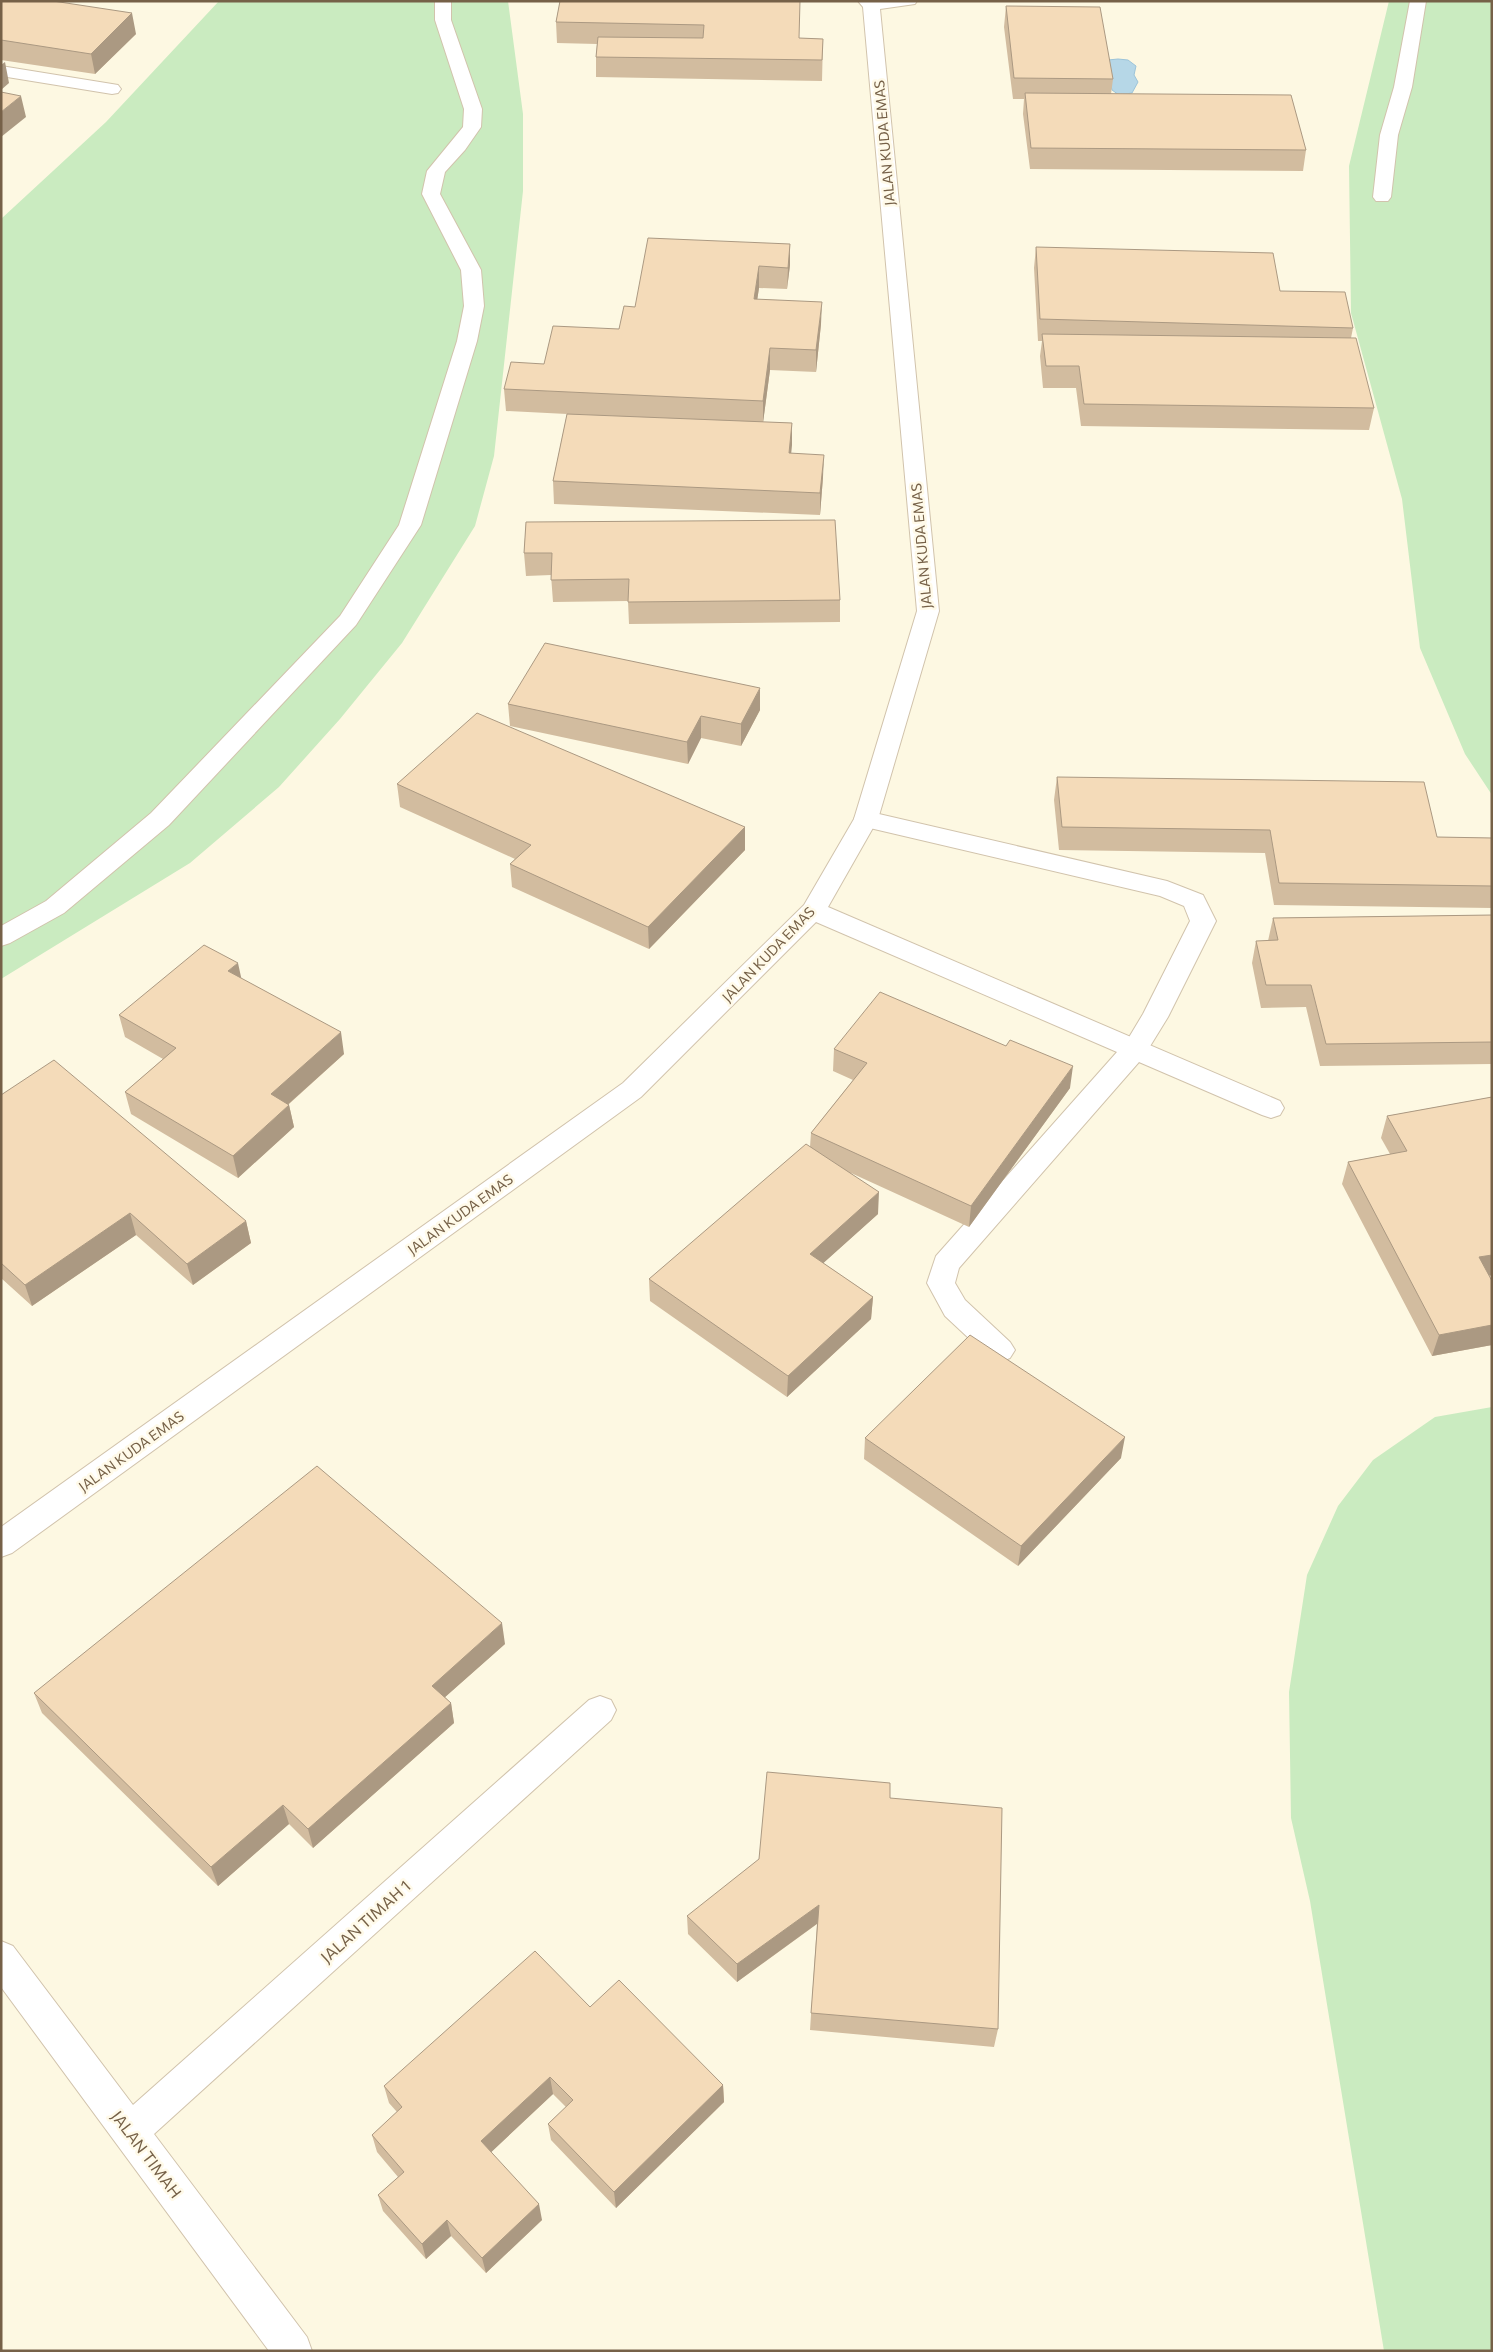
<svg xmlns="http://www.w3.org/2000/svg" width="1493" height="2352" font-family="Commissioner,sans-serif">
<rect width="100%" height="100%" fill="#fdf8e2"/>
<path fill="#caebc0" d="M 219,1 L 508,1 L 523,114 L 523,191 L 494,456 L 475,526 L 402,643 L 340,719 L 279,787 L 190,863 L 1,979 L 1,219 L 106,122 Z
M 1389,1 L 1492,1 L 1492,795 L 1465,754 L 1420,648 L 1402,499 L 1351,313 L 1349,166 Z
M 1492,1407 L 1492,2351 L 1384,2351 L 1310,1901 L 1291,1818 L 1289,1692 L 1307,1575 L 1338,1506 L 1373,1460 L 1435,1417 Z"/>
<path fill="#b6d7e7" stroke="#9cc4d9" d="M 1118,59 L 1128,60 L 1136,66 L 1134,75 L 1138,82 L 1132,93 L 1119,95 L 1112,90 L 1106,64 L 1108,60 Z"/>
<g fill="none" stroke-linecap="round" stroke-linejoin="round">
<g stroke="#d1c3ac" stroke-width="2">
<path id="service" d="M 435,1 L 451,1 L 451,20 L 482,109 L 481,127 L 465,150 L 445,172 L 440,194 L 481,270 L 484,306 L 477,341 L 421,525 L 356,625 L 169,825 L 64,913 L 10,943 L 1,946 L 1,926 L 46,901 L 151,813 L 340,616 L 399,525 L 457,341 L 464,306 L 461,270 L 422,194 L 427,171 L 463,127 L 464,109 L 435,20 Z
M 1410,1 L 1426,1 L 1412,87 L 1398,135 L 1391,197 L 1388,201 L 1376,201 L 1373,197 L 1380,135 L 1394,87 Z
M 1,66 L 112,84 L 118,85 L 121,89 L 118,93 L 112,94 L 1,76 Z
M 866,811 L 1167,881 L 1203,895 L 1216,921 L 1168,1017 L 1144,1056 L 1135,1058 L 1126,1056 L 1122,1049 L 1143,1014 L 1190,921 L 1184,906 L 1160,896 L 857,825 L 854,819 L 857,813 Z"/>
</g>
<g stroke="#d1c3ac" stroke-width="2">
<path id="minor" d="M 858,1 L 917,1 L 915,4 L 880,9 L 939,611 L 878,819 L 828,907 L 1280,1101 L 1284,1108 L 1280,1115 L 1271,1118 L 1262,1115 L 1139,1062 L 959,1268 L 955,1283 L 965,1300 L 1010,1342 L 1015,1350 L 1010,1358 L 1000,1362 L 990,1358 L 945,1316 L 927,1283 L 936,1256 L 1117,1052 L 816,922 L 641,1097 L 12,1553 L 1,1557 L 1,1527 L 623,1083 L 804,905 L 854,819 L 917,611 L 863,7 Z
M 600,1696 L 611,1700 L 616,1710 L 611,1720 L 154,2134 L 307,2337 L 312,2351 L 269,2351 L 1,1987 L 1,1941 L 13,1946 L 133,2105 L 589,1700 Z"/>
</g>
<use href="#service" fill="#fff" fill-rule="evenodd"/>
<use href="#minor" fill="#fff" fill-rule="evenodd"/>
</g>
<path fill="#d2bc9f" d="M 1,1 L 136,34 L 95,74 L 1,60 Z
M 560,1 L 799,38 L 823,39 L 822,81 L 596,77 L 596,57 L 597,44 L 557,43 L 556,22 Z
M 1006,6 L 1113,79 L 1111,94 L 1306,150 L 1303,171 L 1030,169 L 1023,114 L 1024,99 L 1013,99 L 1004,27 Z
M 790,244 L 790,265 L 787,289 L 759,288 L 757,300 L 821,324 L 816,372 L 770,370 L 763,422 L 792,423 L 791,453 L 823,477 L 820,515 L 554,504 L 553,481 L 567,414 L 506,411 L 504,389 L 544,364 L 619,329 L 635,307 Z
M 1036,247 L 1280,291 L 1353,328 L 1351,338 L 1374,408 L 1369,430 L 1081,426 L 1076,388 L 1043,388 L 1040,356 L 1042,341 L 1038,341 L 1034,268 Z
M 526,522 L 840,600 L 840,622 L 629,624 L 628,601 L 553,602 L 551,575 L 526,576 L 524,553 Z
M 508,704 L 760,710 L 741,746 L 701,738 L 688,764 L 510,726 Z
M 1057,777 L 1437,837 L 1492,838 L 1492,908 L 1274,905 L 1265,853 L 1059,850 L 1054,800 Z
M 397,784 L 745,850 L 649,949 L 512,887 L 510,864 L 515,859 L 400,807 Z
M 1492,915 L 1492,1064 L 1320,1066 L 1306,1007 L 1261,1008 L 1252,963 L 1256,941 L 1268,941 L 1273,918 Z
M 241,978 L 344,1054 L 289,1104 L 289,1105 L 294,1127 L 238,1178 L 131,1114 L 125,1092 L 163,1059 L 125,1037 L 119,1015 Z
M 834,1049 L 1070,1088 L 969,1227 L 851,1173 L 878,1214 L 823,1263 L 873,1297 L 871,1319 L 787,1397 L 650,1301 L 649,1279 L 810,1147 L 811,1133 L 853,1080 L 833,1071 Z
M 1,1095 L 246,1221 L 251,1243 L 193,1285 L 136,1235 L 32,1306 L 1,1278 Z
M 1492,1097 L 1492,1275 L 1489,1276 L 1492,1281 L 1492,1345 L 1432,1356 L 1342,1184 L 1348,1162 L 1390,1154 L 1381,1138 L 1387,1116 Z
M 865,1438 L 1121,1458 L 1018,1566 L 864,1459 Z
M 505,1644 L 445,1697 L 451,1703 L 454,1723 L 313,1848 L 289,1824 L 218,1886 L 42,1713 L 34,1693 Z
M 890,1798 L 998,2029 L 994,2047 L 810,2030 L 817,1924 L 737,1982 L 688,1934 L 687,1916 Z
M 590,2007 L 723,2085 L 724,2102 L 616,2208 L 551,2140 L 548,2124 L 566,2107 L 553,2094 L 491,2152 L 542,2220 L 486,2273 L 451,2236 L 426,2259 L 383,2211 L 378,2195 L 398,2177 L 377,2152 L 372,2135 L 397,2112 L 389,2103 L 384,2086 Z"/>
<path fill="#ab9982" d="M 132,13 L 136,34 L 95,74 L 91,54 Z
M 5,62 L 9,83 L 1,90 L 1,65 Z
M 21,96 L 26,117 L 1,137 L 1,112 Z
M 790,244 L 790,265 L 787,289 L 788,268 Z
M 759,266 L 759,288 L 754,321 L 754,299 Z
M 822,302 L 821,324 L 816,372 L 816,350 Z
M 770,348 L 770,370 L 763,423 L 763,401 Z
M 792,423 L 792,445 L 789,475 L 789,453 Z
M 824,455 L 823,477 L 820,515 L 820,493 Z
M 760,688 L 760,710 L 741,746 L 741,724 Z
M 701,716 L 701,738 L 688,764 L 687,742 Z
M 745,827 L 745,850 L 649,949 L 648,927 Z
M 238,963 L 243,986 L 228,971 Z
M 341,1032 L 344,1054 L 275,1116 L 271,1094 Z
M 1073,1066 L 1070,1088 L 969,1227 L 971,1206 Z
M 289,1105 L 294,1127 L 238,1178 L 233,1156 Z
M 879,1192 L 878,1214 L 809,1276 L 810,1254 Z
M 130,1213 L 136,1235 L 32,1306 L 25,1285 Z
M 246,1221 L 251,1243 L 193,1285 L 187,1264 Z
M 1492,1255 L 1492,1275 L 1471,1279 L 1479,1257 Z
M 873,1297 L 871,1319 L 787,1397 L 788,1376 Z
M 1492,1325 L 1492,1345 L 1432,1356 L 1439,1335 Z
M 1125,1437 L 1121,1458 L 1018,1566 L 1021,1546 Z
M 502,1623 L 505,1644 L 435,1706 L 432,1686 Z
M 451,1703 L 454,1723 L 313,1848 L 308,1829 Z
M 283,1805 L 289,1824 L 218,1886 L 211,1867 Z
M 819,1905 L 818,1923 L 737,1982 L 737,1964 Z
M 550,2077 L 553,2094 L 485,2158 L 481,2141 Z
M 723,2085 L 724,2102 L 616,2208 L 614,2192 Z
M 539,2204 L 542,2220 L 486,2273 L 482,2258 Z
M 447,2220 L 451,2236 L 426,2259 L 422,2244 Z"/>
<path fill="#f4dbb9" stroke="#ab9982" d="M 1,1 L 53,1 L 132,13 L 91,54 L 1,40 Z
M 560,1 L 800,1 L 799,38 L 823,39 L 822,60 L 596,57 L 598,37 L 703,38 L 704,25 L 556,22 Z
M 1006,6 L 1100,7 L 1113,79 L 1014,78 Z
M 1,92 L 21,96 L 1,112 Z
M 1025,93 L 1291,95 L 1306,150 L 1031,148 Z
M 648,238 L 790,244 L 788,268 L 759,266 L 754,299 L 822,302 L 816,350 L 770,348 L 763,401 L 504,389 L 511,362 L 544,364 L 553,326 L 619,329 L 624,306 L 635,307 Z
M 1036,247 L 1273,253 L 1280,291 L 1345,292 L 1353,328 L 1040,319 Z
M 1042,334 L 1356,338 L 1374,408 L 1084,404 L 1079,366 L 1046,366 Z
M 567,414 L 792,423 L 789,453 L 824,455 L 820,493 L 553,481 Z
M 835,520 L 840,600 L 628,602 L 629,579 L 551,580 L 552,553 L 524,553 L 526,522 Z
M 545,643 L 760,688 L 741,724 L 701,716 L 687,742 L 508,704 Z
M 477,713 L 745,827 L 648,927 L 510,864 L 531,845 L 397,784 Z
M 1057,777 L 1424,782 L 1437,837 L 1492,838 L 1492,886 L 1279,883 L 1270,830 L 1062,827 Z
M 1492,915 L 1492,1042 L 1326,1044 L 1311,985 L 1266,985 L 1256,941 L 1278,940 L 1273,918 Z
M 204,945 L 238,963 L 228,971 L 341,1032 L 271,1094 L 289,1105 L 233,1156 L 125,1092 L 176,1048 L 119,1015 Z
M 880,992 L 1006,1046 L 1010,1040 L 1073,1066 L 971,1206 L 811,1133 L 867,1063 L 834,1049 Z
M 54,1060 L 246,1221 L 187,1264 L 130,1213 L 25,1285 L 1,1263 L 1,1095 Z
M 1492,1097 L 1492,1255 L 1479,1257 L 1492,1281 L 1492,1325 L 1439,1335 L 1348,1162 L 1407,1151 L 1387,1116 Z
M 806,1144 L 879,1192 L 810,1254 L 873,1297 L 788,1376 L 649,1279 Z
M 970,1335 L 1125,1437 L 1021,1546 L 865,1438 Z
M 317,1466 L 502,1623 L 432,1686 L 451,1703 L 308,1829 L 283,1805 L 211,1867 L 34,1693 Z
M 767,1772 L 890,1783 L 890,1798 L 1002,1808 L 998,2029 L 811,2013 L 819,1905 L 737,1964 L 687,1916 L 759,1859 Z
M 535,1951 L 590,2007 L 619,1980 L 723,2085 L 614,2192 L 548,2124 L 573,2100 L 550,2077 L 481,2141 L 539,2204 L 482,2258 L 447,2220 L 422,2244 L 378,2195 L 404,2172 L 372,2135 L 402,2107 L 384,2086 Z"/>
<g text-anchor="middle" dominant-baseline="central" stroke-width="5" stroke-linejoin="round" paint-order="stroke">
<g font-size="14" fill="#766148" stroke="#fffae9">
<text transform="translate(884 143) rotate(-95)">JALAN KUDA EMAS</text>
<text transform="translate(921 546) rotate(-95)">JALAN KUDA EMAS</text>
<text transform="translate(768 954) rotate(-46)">JALAN KUDA EMAS</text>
<text transform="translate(460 1214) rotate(-36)">JALAN KUDA EMAS</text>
<text transform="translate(131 1451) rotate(-36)">JALAN KUDA EMAS</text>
</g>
<g font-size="16" fill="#766148" stroke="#fffae9">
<text transform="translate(365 1921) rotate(-42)">JALAN TIMAH 1</text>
<text transform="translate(147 2154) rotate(53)">JALAN TIMAH</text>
</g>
</g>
<rect width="1493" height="2352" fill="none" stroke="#766148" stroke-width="5"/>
</svg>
